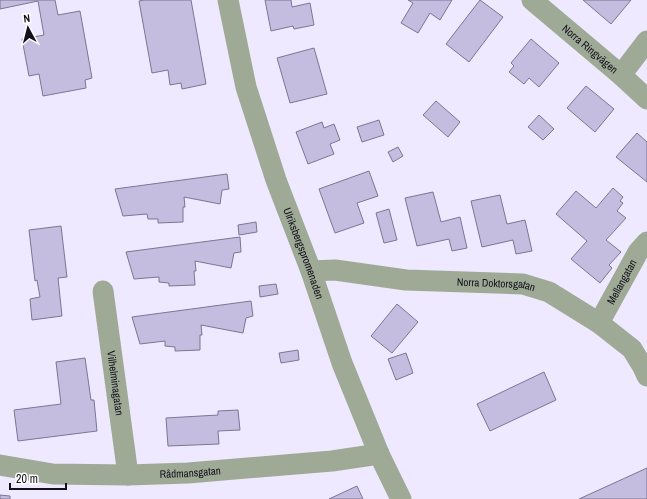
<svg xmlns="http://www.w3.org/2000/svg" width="647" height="499" font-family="'Archivo Narrow',sans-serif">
<rect width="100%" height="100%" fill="#eee9ff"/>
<path fill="#c5bddf" stroke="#7c7594" d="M 0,0 L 55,0 L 58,15 L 80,11 L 92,78 L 85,80 L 86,88 L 43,96 L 39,74 L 29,76 L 22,39 L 44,35 L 38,1 L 0,9 Z
M 144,0 L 191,0 L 206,84 L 182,89 L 181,83 L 170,85 L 168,70 L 152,73 L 139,1 Z
M 265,0 L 291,0 L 292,7 L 310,3 L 314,25 L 294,29 L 293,26 L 271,31 Z
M 408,0 L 452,0 L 440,20 L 430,13 L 418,33 L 401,23 L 413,3 Z
M 480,0 L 503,17 L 469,62 L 446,44 Z
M 583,0 L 631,0 L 611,24 Z
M 531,39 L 559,63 L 539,87 L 529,78 L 524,84 L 509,72 L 514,66 L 511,63 Z
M 314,48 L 327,94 L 290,103 L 277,58 Z
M 586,86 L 614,109 L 595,132 L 567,108 Z
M 436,101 L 460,122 L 448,137 L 423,115 Z
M 539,115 L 554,129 L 543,140 L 528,127 Z
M 379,120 L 384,135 L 362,142 L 357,127 Z
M 322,122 L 324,128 L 334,124 L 340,140 L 330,144 L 334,154 L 308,164 L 296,132 Z
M 637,133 L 647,142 L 647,182 L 616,157 Z
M 398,147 L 403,156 L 393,162 L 388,152 Z
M 369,171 L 378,196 L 357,203 L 364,223 L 335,233 L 319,189 Z
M 227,174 L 229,189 L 222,190 L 220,204 L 184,197 L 185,207 L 183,207 L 183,222 L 158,223 L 158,219 L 148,219 L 147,214 L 123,216 L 115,189 Z
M 613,188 L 623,197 L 620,201 L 623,203 L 617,211 L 626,218 L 606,240 L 621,252 L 609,265 L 612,268 L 600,283 L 571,259 L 587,241 L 556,214 L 576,191 L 596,208 Z
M 433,192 L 441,222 L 460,217 L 467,248 L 452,251 L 449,239 L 417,246 L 405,198 Z
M 500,195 L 507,224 L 525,220 L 532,251 L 516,254 L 513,240 L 482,247 L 471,201 Z
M 389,209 L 397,240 L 384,243 L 376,213 Z
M 256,222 L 257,232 L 239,235 L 238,225 Z
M 61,226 L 67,277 L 58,278 L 62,316 L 32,320 L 30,299 L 40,297 L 37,280 L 35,281 L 29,230 Z
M 240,237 L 241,252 L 234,253 L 231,268 L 195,261 L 196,271 L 194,271 L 195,285 L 169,286 L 169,283 L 159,282 L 159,277 L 134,279 L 126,252 Z
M 276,284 L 278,294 L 260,297 L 259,286 Z
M 251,301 L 253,316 L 246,318 L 243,333 L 201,325 L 202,335 L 200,335 L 200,350 L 175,351 L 175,347 L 165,346 L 165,341 L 140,344 L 132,317 Z
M 397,304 L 418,322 L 392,353 L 371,336 Z
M 298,350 L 299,360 L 281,363 L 279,353 Z
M 406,353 L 413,373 L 396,380 L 388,359 Z
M 85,358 L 91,400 L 94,400 L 97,431 L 18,441 L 14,410 L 61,404 L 56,362 Z
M 544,372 L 556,400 L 490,431 L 477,404 Z
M 238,410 L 240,430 L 218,431 L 219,444 L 168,446 L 166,418 L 218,415 L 218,411 Z
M 647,468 L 647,499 L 579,499 Z
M 357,486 L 363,499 L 329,499 Z
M 0,495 L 10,496 L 10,499 L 0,499 Z"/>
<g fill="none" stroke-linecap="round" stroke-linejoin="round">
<g stroke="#9faa96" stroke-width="21">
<path id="s1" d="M 228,0 L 246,87 L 276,180 L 311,271 L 342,363 L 379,454 L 401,499"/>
<path id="s2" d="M 532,0 L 621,75 L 647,99"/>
<path d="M 621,75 L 647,41"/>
<path id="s3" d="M 311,271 L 335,270 L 406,280 L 523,284 L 549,292 L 599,323 L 632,349 L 643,367 L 647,376"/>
<path id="s4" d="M 103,291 L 128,475"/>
<path id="s5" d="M 599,323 L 638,252 L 647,242"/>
<path id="s6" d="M 0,465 L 53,474 L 128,475 L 188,473 L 332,461 L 379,454"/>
</g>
</g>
<g text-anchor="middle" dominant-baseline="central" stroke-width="3.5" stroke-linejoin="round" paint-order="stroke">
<g font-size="11" fill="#13101c" stroke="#fff">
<text stroke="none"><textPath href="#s2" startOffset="76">Norra Ringvägen</textPath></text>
<text stroke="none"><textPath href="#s1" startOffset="265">Ulriksbergspromenaden</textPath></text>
<text stroke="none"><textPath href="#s5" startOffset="47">Mellangatan</textPath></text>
<text stroke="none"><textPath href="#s3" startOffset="186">Norra Doktorsgatan</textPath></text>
<text stroke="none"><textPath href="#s4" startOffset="93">Vilhelminagatan</textPath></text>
<text stroke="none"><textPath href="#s6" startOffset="191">Rådmansgatan</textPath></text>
</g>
</g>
<g transform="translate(28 28) rotate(353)" stroke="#ffffff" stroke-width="3" paint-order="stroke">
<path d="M0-3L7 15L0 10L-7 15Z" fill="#13101c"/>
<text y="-6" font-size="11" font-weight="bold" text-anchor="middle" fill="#13101c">N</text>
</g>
<path d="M10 483v6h56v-6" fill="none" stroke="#13101c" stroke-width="2"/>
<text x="16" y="483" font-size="12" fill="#13101c" stroke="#ffffff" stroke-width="3" paint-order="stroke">20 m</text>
</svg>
